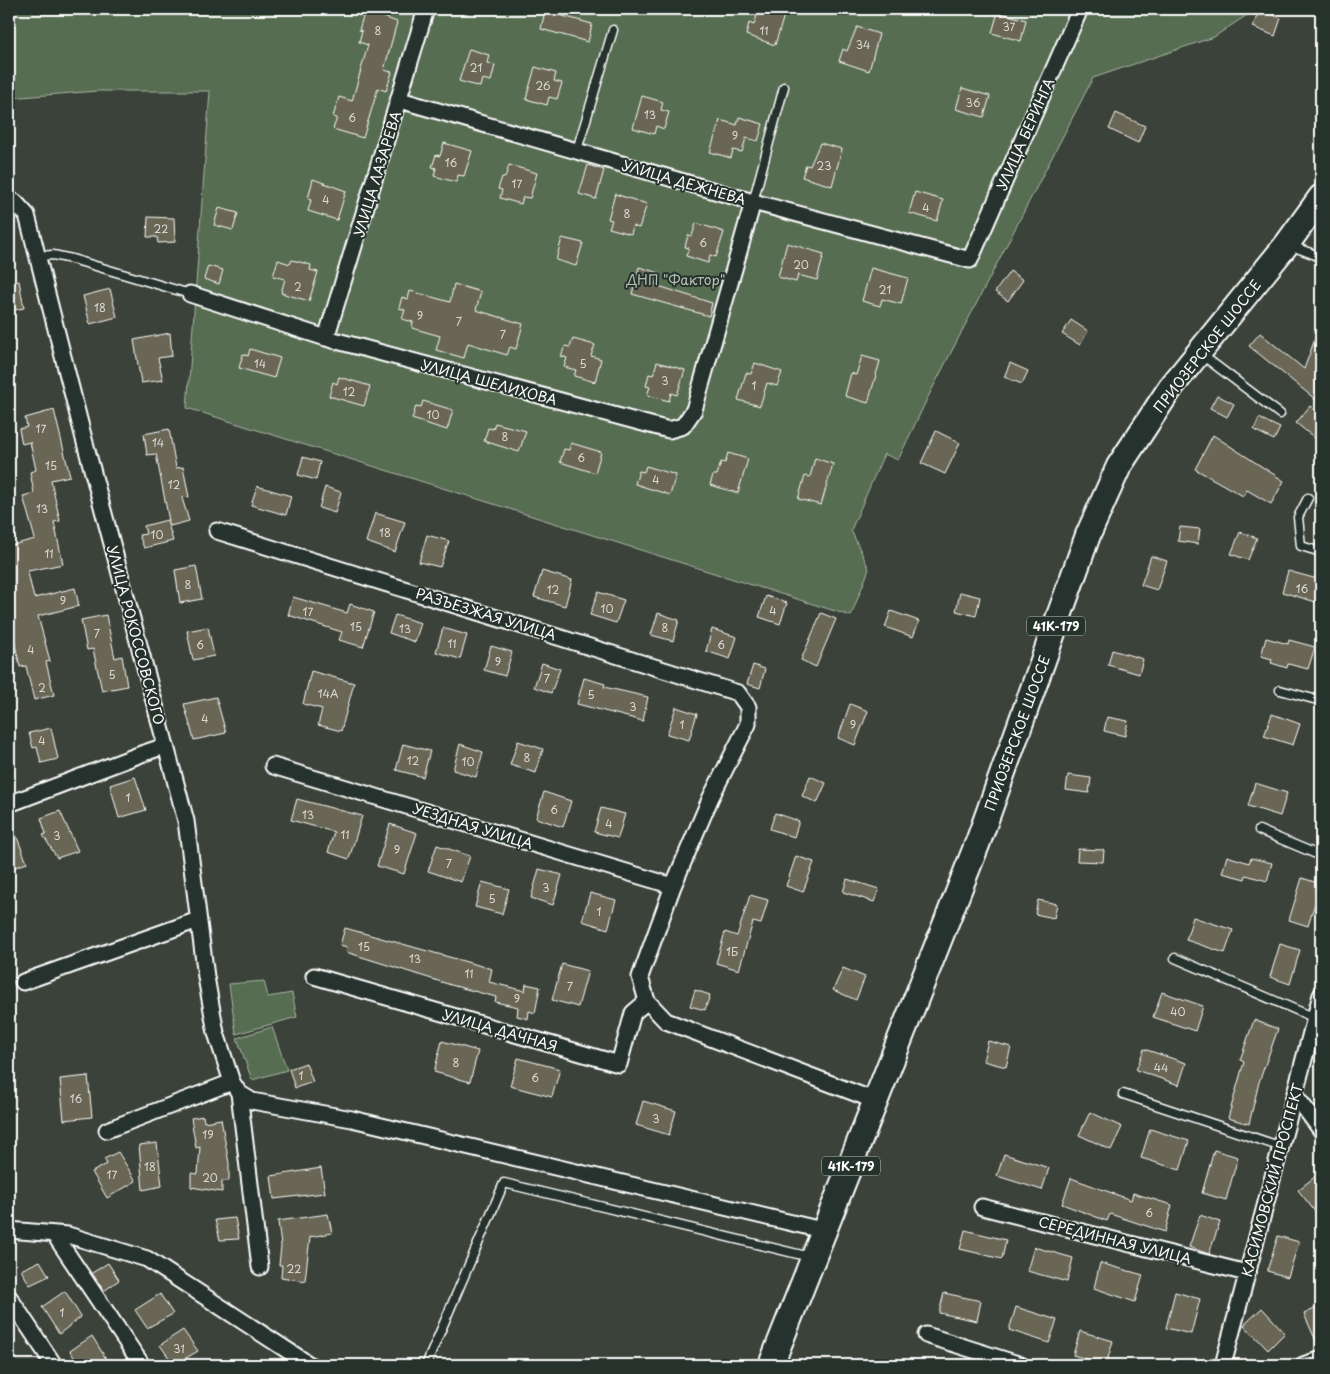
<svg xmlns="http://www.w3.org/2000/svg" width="1330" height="1374" font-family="'Playpen Sans',sans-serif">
<rect width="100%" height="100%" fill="#3b4239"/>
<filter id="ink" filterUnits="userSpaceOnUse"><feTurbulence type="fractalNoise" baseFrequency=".02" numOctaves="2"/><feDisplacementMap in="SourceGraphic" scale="10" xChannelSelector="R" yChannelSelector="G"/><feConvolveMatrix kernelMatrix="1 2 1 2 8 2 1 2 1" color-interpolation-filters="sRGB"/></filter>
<g filter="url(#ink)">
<path fill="#576d51" stroke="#abb6a8" d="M 9,9 L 1256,9 L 1214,37 L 1093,78 L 928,397 L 898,460 L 884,454 L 851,530 L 869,569 L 851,616 L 187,408 L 210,91 L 97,91 L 9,98 Z
M 264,981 L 268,997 L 292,993 L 297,1017 L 236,1034 L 229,984 Z
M 272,1027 L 287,1070 L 252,1080 L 237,1038 Z"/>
<path fill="#6b6654" stroke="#fff" d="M 761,9 L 786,9 L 775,45 L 746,35 L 749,23 L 754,25 L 758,12 L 760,13 Z
M 365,10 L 397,22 L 384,70 L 392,72 L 386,91 L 378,88 L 363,138 L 333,129 L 337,118 L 333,117 L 339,97 L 352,101 L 368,45 L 359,42 L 362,31 L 359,30 Z
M 1259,10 L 1281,18 L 1275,36 L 1253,27 Z
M 545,11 L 592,24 L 588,42 L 541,29 Z
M 998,12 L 1026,20 L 1021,41 L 992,33 Z
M 857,27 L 879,34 L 869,71 L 839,61 L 843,49 L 847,51 Z
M 469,49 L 489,55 L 487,63 L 495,65 L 491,81 L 482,79 L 480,87 L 459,81 Z
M 535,67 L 556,73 L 554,81 L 562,83 L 557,99 L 549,97 L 547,105 L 526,99 Z
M 962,88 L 990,96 L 984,117 L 956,109 Z
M 642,96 L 663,102 L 661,110 L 669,112 L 664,129 L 656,126 L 654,134 L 633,128 Z
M 1116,113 L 1145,126 L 1138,143 L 1109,129 Z
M 739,117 L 763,124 L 758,141 L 746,138 L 742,152 L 733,150 L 731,158 L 710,152 L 720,120 L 737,125 Z
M 444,143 L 472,151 L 464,176 L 458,175 L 456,182 L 434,176 L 436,168 L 432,167 L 436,155 L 440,156 Z
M 820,143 L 842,149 L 832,186 L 802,177 L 806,165 L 810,166 Z
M 509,165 L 537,173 L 530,198 L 523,197 L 521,204 L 500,198 L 502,190 L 498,189 L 502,177 L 505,178 Z
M 588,165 L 604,170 L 596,199 L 579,194 Z
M 313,179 L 346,191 L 337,220 L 308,211 L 311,200 L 308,199 Z
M 915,192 L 943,200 L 937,221 L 909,213 Z
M 615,194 L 647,204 L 639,228 L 633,226 L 631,234 L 609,228 L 612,220 L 608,219 Z
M 219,208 L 238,213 L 233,230 L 214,225 Z
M 148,217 L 174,218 L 175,242 L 158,243 L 157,237 L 147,237 Z
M 696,223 L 724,232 L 716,257 L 710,255 L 708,263 L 686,256 L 689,248 L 685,247 L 688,235 L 692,236 Z
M 562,238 L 583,243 L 576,266 L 556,260 Z
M 787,243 L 824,254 L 817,280 L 798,275 L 796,282 L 778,277 Z
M 278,260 L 290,264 L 292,260 L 311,265 L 310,270 L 318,272 L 309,301 L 281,293 L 285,279 L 273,276 Z
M 208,266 L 223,270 L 219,284 L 204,279 Z
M 639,267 L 659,273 L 655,285 L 712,303 L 709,316 L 632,294 Z
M 871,268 L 908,278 L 901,304 L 882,299 L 880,306 L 862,301 Z
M 1010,271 L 1023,280 L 1008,301 L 995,292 Z
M 19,281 L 24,308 L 9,311 L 9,283 Z
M 454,284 L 481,292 L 476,310 L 523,324 L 516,349 L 510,347 L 507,355 L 468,343 L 464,358 L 436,350 L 440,336 L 412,328 L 413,322 L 402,319 L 405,310 L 399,308 L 402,297 L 408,299 L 410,291 L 450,302 Z
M 110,289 L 117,317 L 90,324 L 83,296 Z
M 1071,320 L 1088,331 L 1080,345 L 1062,334 Z
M 1320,325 L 1321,382 L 1315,399 L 1249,346 L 1260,333 L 1304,369 Z
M 170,333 L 172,356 L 158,358 L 163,380 L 141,383 L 134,340 Z
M 573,339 L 595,345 L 591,356 L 601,359 L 595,382 L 574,376 L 576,370 L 564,367 L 567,358 L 561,356 L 565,346 L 570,347 Z
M 250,349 L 280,358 L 274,378 L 239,368 L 243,354 L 248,356 Z
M 862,356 L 880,361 L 868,403 L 845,396 L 851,373 L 856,375 Z
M 657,362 L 685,370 L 677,395 L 671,393 L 669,401 L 647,395 L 650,387 L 646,386 L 649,374 L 653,375 Z
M 755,363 L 782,372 L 777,386 L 767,383 L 760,406 L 738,400 L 746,373 L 751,374 Z
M 1010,363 L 1028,371 L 1022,384 L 1004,377 Z
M 339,377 L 370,386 L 364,406 L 329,396 L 333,382 L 337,384 Z
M 1217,395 L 1234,404 L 1227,417 L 1210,408 Z
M 423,401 L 453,410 L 447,430 L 412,419 L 416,406 L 421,407 Z
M 1310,406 L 1321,414 L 1321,443 L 1296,423 Z
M 54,410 L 70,476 L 51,480 L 60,521 L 54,522 L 63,564 L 28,571 L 28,573 L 34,598 L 75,588 L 79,606 L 38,616 L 50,661 L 46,662 L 54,695 L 34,700 L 26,666 L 20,667 L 9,617 L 9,546 L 35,539 L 23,496 L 34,493 L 30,472 L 36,470 L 30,442 L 22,444 L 19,429 L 27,427 L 25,418 Z
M 1259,418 L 1280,428 L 1274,440 L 1254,430 Z
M 495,423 L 526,431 L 519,452 L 484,441 L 488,428 L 493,429 Z
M 169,429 L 176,468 L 183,467 L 189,497 L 182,498 L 189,521 L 170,526 L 156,454 L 147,455 L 144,434 Z
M 936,431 L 960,443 L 945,474 L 921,463 Z
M 1213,435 L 1284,481 L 1271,504 L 1247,490 L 1243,496 L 1195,469 Z
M 571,443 L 601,452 L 595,473 L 560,462 L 564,449 L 569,450 Z
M 728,453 L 748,459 L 738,493 L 710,485 L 713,475 L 717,475 L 721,462 L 725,463 Z
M 303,457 L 320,462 L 316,480 L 298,475 Z
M 815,458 L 833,464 L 821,505 L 798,499 L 805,476 L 810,477 Z
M 646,466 L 676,475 L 670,495 L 635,484 L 639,471 L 644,472 Z
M 257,486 L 291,496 L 286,515 L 251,505 Z
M 325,487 L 341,492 L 335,513 L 319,508 Z
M 375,513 L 405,522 L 395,552 L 366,542 Z
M 167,520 L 173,541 L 144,548 L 139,535 L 146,534 L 144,526 Z
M 1180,527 L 1200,529 L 1198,544 L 1178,541 Z
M 1240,532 L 1257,538 L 1248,560 L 1231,554 Z
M 427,535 L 449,541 L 440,567 L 419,562 Z
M 1151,556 L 1167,561 L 1157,590 L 1141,585 Z
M 196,566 L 202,599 L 180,603 L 175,570 Z
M 542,571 L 572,580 L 565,606 L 534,597 Z
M 1288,571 L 1321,580 L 1316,602 L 1282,592 Z
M 598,592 L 624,600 L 616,623 L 590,615 Z
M 960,592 L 980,597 L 976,616 L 956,611 Z
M 766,596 L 787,603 L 780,624 L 759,617 Z
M 293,597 L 347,613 L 350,604 L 374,612 L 363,647 L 339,640 L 342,632 L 288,615 Z
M 891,611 L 919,621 L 913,637 L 885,627 Z
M 658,613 L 679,620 L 673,641 L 651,635 Z
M 821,613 L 836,619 L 816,667 L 801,660 Z
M 106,615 L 115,658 L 122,656 L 127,686 L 102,691 L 93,649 L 87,650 L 81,620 Z
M 395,615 L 421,623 L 415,642 L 389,633 Z
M 208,627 L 214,656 L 193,660 L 187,631 Z
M 443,628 L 467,635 L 460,659 L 436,652 Z
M 712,629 L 737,637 L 730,659 L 706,651 Z
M 1266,638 L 1288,644 L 1289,640 L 1315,647 L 1308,669 L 1288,664 L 1287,668 L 1271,663 L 1272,659 L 1261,656 Z
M 491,646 L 512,652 L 505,676 L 484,670 Z
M 1112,650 L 1143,659 L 1139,674 L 1108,665 Z
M 542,663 L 560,669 L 551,693 L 534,687 Z
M 753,665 L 765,669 L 760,688 L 747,684 Z
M 311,671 L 354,683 L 341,731 L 318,725 L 322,709 L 303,704 Z
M 584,678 L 605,684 L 604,687 L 648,697 L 643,721 L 577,704 Z
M 216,697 L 226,733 L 194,740 L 184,704 Z
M 850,704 L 868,711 L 855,745 L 838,738 Z
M 676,707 L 697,714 L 689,740 L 667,734 Z
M 1272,714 L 1300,724 L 1293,745 L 1264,736 Z
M 1107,717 L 1128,721 L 1125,736 L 1104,731 Z
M 51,728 L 58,759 L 41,763 L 37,747 L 33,748 L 29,733 Z
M 518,741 L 543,749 L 536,773 L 510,765 Z
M 403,744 L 430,751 L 423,777 L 396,770 Z
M 460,744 L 483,752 L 476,777 L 453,770 Z
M 1068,775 L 1091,778 L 1089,793 L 1066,790 Z
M 810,776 L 826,783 L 817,803 L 802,796 Z
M 135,777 L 146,810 L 119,818 L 110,785 Z
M 1255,783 L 1287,793 L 1280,816 L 1248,806 Z
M 544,792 L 571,801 L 563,827 L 536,818 Z
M 297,799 L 362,816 L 349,859 L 328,852 L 334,832 L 291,820 Z
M 601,808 L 625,814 L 618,838 L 594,832 Z
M 60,811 L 78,851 L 57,858 L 43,835 L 46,834 L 41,818 Z
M 775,813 L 799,821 L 794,837 L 770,829 Z
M 9,817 L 27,863 L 9,869 Z
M 390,824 L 417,833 L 404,874 L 377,866 Z
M 437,845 L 470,856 L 461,882 L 428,871 Z
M 1078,849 L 1104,850 L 1103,862 L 1077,861 Z
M 796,856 L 814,862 L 803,892 L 786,886 Z
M 1227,856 L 1249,863 L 1251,858 L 1272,863 L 1267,881 L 1246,875 L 1245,879 L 1222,873 Z
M 539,869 L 562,875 L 553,905 L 531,898 Z
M 1302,878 L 1321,884 L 1308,926 L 1289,920 Z
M 847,879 L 879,889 L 874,902 L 843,892 Z
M 482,882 L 509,889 L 502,914 L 475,907 Z
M 590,893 L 616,900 L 608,929 L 582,921 Z
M 750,895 L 768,900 L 761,924 L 753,922 L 739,970 L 716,963 L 725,932 L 737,936 Z
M 1038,900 L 1057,904 L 1054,918 L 1035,914 Z
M 1193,917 L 1233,930 L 1225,953 L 1186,940 Z
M 345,928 L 492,969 L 489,982 L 525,991 L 526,984 L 540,987 L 535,1013 L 529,1011 L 528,1019 L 517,1016 L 518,1007 L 495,1002 L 496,997 L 451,985 L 346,952 L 347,947 L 340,945 Z
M 1280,944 L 1300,950 L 1290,984 L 1270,977 Z
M 562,964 L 588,971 L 578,1007 L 552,1000 Z
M 843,968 L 865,977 L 856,1000 L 833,990 Z
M 695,990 L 710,995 L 705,1010 L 690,1006 Z
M 1162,992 L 1203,1006 L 1195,1031 L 1153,1017 Z
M 1254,1020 L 1278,1029 L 1259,1082 L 1249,1124 L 1228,1118 L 1244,1062 L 1240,1060 Z
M 442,1041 L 478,1051 L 470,1082 L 434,1072 Z
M 988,1041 L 1011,1047 L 1006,1067 L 983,1061 Z
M 1144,1049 L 1186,1063 L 1179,1085 L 1136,1070 Z
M 518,1058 L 560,1069 L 552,1097 L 510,1086 Z
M 306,1063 L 313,1082 L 295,1088 L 289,1069 Z
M 88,1076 L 92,1117 L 64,1120 L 60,1079 Z
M 643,1101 L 676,1111 L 669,1135 L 636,1125 Z
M 1090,1112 L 1122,1127 L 1111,1150 L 1079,1135 Z
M 203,1116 L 204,1122 L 221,1119 L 229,1163 L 229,1181 L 222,1181 L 222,1192 L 191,1187 L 191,1173 L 198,1174 L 200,1147 L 196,1148 L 191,1118 Z
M 1150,1129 L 1189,1141 L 1180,1170 L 1141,1158 Z
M 157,1143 L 162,1186 L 143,1190 L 139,1145 Z
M 1214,1150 L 1238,1157 L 1226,1200 L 1202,1193 Z
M 118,1152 L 136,1181 L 107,1198 L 92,1172 L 107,1164 L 104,1159 Z
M 1004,1154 L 1049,1168 L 1042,1190 L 997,1176 Z
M 321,1168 L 325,1193 L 274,1199 L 271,1176 Z
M 1321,1172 L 1321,1219 L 1298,1190 Z
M 1071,1178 L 1131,1200 L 1133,1193 L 1172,1205 L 1165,1232 L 1110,1214 L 1107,1221 L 1062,1204 Z
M 328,1214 L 332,1233 L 310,1237 L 305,1281 L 281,1277 L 282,1265 L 279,1265 L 281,1246 L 278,1221 Z
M 1200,1215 L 1220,1222 L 1209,1254 L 1189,1247 Z
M 235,1218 L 239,1239 L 220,1240 L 215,1220 Z
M 965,1230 L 1006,1240 L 1002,1259 L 960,1249 Z
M 1278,1236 L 1299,1242 L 1288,1277 L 1267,1271 Z
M 1034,1247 L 1073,1258 L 1067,1282 L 1027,1271 Z
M 40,1261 L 49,1276 L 30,1285 L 21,1270 Z
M 108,1263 L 119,1280 L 104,1291 L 92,1273 Z
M 1100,1263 L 1143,1275 L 1135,1302 L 1094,1288 Z
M 65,1291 L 81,1317 L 59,1334 L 42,1307 Z
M 1175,1292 L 1200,1299 L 1191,1334 L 1166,1328 Z
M 944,1293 L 981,1301 L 977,1321 L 939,1313 Z
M 160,1294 L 173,1314 L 147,1328 L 135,1310 Z
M 1321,1306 L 1321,1350 L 1320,1350 L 1304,1314 Z
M 1016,1307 L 1057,1320 L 1049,1343 L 1009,1330 Z
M 1262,1308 L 1285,1333 L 1268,1350 L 1244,1325 Z
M 183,1330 L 198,1351 L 174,1365 L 160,1345 Z
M 1080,1331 L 1113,1341 L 1106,1365 L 1073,1355 Z
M 92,1336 L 110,1365 L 79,1365 L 70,1351 Z"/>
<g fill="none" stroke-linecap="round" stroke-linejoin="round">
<g stroke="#fff" stroke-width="11">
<path id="lane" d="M 577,150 L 613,30
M 753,202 L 784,87
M 1289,245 L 1321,257
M 38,256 L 53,255 L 72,259 L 190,294
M 1202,355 L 1280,414
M 1308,498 L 1298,517 L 1301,546 L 1321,552
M 1280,690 L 1321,701
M 1259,830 L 1321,856
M 1175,958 L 1315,1018
M 1123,1094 L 1282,1147
M 426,1365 L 504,1183 L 810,1257"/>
</g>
<g stroke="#fff" stroke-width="19">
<path id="street" d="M 400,100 L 753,202 L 970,260 L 1080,9
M 9,201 L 15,202 L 27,215 L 84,439 L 186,821 L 206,977 L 216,1033 L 232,1082
M 190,294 L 326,338 L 669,430 L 683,426 L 694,410 L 753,202
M 326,338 L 426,9
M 217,531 L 738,693 L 748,707 L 748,724 L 711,797 L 673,886 L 640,977 L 647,1001 L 666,1021 L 876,1101
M 273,766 L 673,886
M 9,804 L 144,753 L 165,746
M 314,976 L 619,1064 L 633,1013 L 647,1001
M 23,982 L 198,920
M 239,1093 L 252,1101 L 352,1119 L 826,1231
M 1295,1095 L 1321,1130
M 107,1130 L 232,1082 L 239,1093 L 260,1267
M 982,1207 L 1247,1273
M 9,1230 L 68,1235 L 147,1259 L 310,1365
M 54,1234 L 142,1365
M 9,1297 L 54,1365
M 926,1335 L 1021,1365
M 1223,1365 L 1321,995
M 1303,1365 L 1321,1359"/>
</g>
<g stroke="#fff" stroke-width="28">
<path id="primary" d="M 771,1365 L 978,842 L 1088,535 L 1119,466 L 1171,387 L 1287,244 L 1321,197"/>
</g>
<use href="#lane" stroke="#26332d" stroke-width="8"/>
<use href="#street" stroke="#26332d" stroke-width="15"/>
<use href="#primary" stroke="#26332d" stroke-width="24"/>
</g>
</g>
<g text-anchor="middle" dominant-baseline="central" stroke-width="4" stroke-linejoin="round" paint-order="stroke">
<g font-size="11" fill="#dad9d4">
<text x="1009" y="26">37</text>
<text x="378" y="30">8</text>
<text x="764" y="30">11</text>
<text x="863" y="44">34</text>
<text x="476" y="67">21</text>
<text x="543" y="85">26</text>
<text x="973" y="102">36</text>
<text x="650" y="114">13</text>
<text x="352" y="117">6</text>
<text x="735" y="135">9</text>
<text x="451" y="162">16</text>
<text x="824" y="165">23</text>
<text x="517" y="183">17</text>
<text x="326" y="199">4</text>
<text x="926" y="207">4</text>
<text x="627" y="213">8</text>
<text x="161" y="228">22</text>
<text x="703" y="242">6</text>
<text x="801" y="264">20</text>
<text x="298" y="286">2</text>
<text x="885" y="289">21</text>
<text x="100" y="307">18</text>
<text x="420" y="315">9</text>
<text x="459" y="321">7</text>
<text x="503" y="334">7</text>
<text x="260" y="363">14</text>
<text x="583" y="363">5</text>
<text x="665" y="380">3</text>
<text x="754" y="385">1</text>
<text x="349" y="391">12</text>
<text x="433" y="414">10</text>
<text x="41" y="428">17</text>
<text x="505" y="436">8</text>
<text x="158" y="442">14</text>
<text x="581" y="457">6</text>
<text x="51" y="465">15</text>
<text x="656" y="479">4</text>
<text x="174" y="484">12</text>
<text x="42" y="508">13</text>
<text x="385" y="532">18</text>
<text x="157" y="534">10</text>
<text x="49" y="553">11</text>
<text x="188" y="584">8</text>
<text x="1302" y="588">16</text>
<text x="553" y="589">12</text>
<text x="63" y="600">9</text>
<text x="607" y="608">10</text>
<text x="773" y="610">4</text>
<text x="308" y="611">17</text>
<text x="356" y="626">15</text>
<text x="665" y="627">8</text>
<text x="405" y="628">13</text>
<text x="97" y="633">7</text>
<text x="452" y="643">11</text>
<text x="200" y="644">6</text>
<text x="721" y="644">6</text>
<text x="31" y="649">4</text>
<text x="498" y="661">9</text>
<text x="112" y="674">5</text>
<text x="547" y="678">7</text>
<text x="42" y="687">2</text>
<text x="328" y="693">14А</text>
<text x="591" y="694">5</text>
<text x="633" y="706">3</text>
<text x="205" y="718">4</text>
<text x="682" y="724">1</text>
<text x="853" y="724">9</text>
<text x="42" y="740">4</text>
<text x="527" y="757">8</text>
<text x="413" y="760">12</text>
<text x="468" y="761">10</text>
<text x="128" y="797">1</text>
<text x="554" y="809">6</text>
<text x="308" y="814">13</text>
<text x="609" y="823">4</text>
<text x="345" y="834">11</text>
<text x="57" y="835">3</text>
<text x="397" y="849">9</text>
<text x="449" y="863">7</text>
<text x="546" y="887">3</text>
<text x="492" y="898">5</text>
<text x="599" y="911">1</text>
<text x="364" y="946">15</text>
<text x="732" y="951">1Б</text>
<text x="415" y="958">13</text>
<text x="469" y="973">11</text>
<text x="570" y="986">7</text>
<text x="517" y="998">9</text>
<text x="1178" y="1011">40</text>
<text x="456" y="1062">8</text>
<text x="1161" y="1067">44</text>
<text x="301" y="1075">1</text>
<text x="535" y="1077">6</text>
<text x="76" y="1098">16</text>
<text x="656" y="1118">3</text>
<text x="208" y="1134">19</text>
<text x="150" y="1166">18</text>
<text x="112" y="1174">17</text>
<text x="210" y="1177">20</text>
<text x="1149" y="1212">6</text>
<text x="294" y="1268">22</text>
<text x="62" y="1312">1</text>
<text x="179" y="1348">31</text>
</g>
<g fill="#26332d" stroke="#bec2c0" stroke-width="1">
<rect x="1027" y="616.5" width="58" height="19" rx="4"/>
<rect x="822" y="1156.5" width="58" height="19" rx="4"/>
</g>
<g font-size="12" font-weight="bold" fill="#fff">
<text x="1056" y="626">41К-179</text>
<text x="851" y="1166">41К-179</text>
</g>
<g font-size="14" fill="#fff" stroke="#26332d">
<text transform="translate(1025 134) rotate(-66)">УЛИЦА БЕРИНГА</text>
<text transform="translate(377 174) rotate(-73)">УЛИЦА ЛАЗАРЕВА</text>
<text transform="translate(684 182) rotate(16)">УЛИЦА ДЕЖНЕВА</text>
<text transform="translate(1207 346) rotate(-52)">ПРИОЗЕРСКОЕ ШОССЕ</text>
<text transform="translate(489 382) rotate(15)">УЛИЦА ШЕЛИХОВА</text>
<text transform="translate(486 614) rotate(17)">РАЗЪЕЗЖАЯ УЛИЦА</text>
<text transform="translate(136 635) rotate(75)">УЛИЦА РОКОССОВСКОГО</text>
<text transform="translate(1017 733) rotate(-70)">ПРИОЗЕРСКОЕ ШОССЕ</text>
<text transform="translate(473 826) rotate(17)">УЕЗДНАЯ УЛИЦА</text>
<text transform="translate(500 1030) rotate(16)">УЛИЦА ДАЧНАЯ</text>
<text transform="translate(1272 1180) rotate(-75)">КАСИМОВСКИЙ ПРОСПЕКТ</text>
<text transform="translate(1115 1240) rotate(14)">СЕРЕДИННАЯ УЛИЦА</text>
</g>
<g font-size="14" fill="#b3bdb1" stroke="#26332d">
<text x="676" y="279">ДНП "Фактор"</text>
</g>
</g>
<rect width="1330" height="1374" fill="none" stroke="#26332d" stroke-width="30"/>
<rect x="15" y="15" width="1300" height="1344" fill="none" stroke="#fff" stroke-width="2" filter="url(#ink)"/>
</svg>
